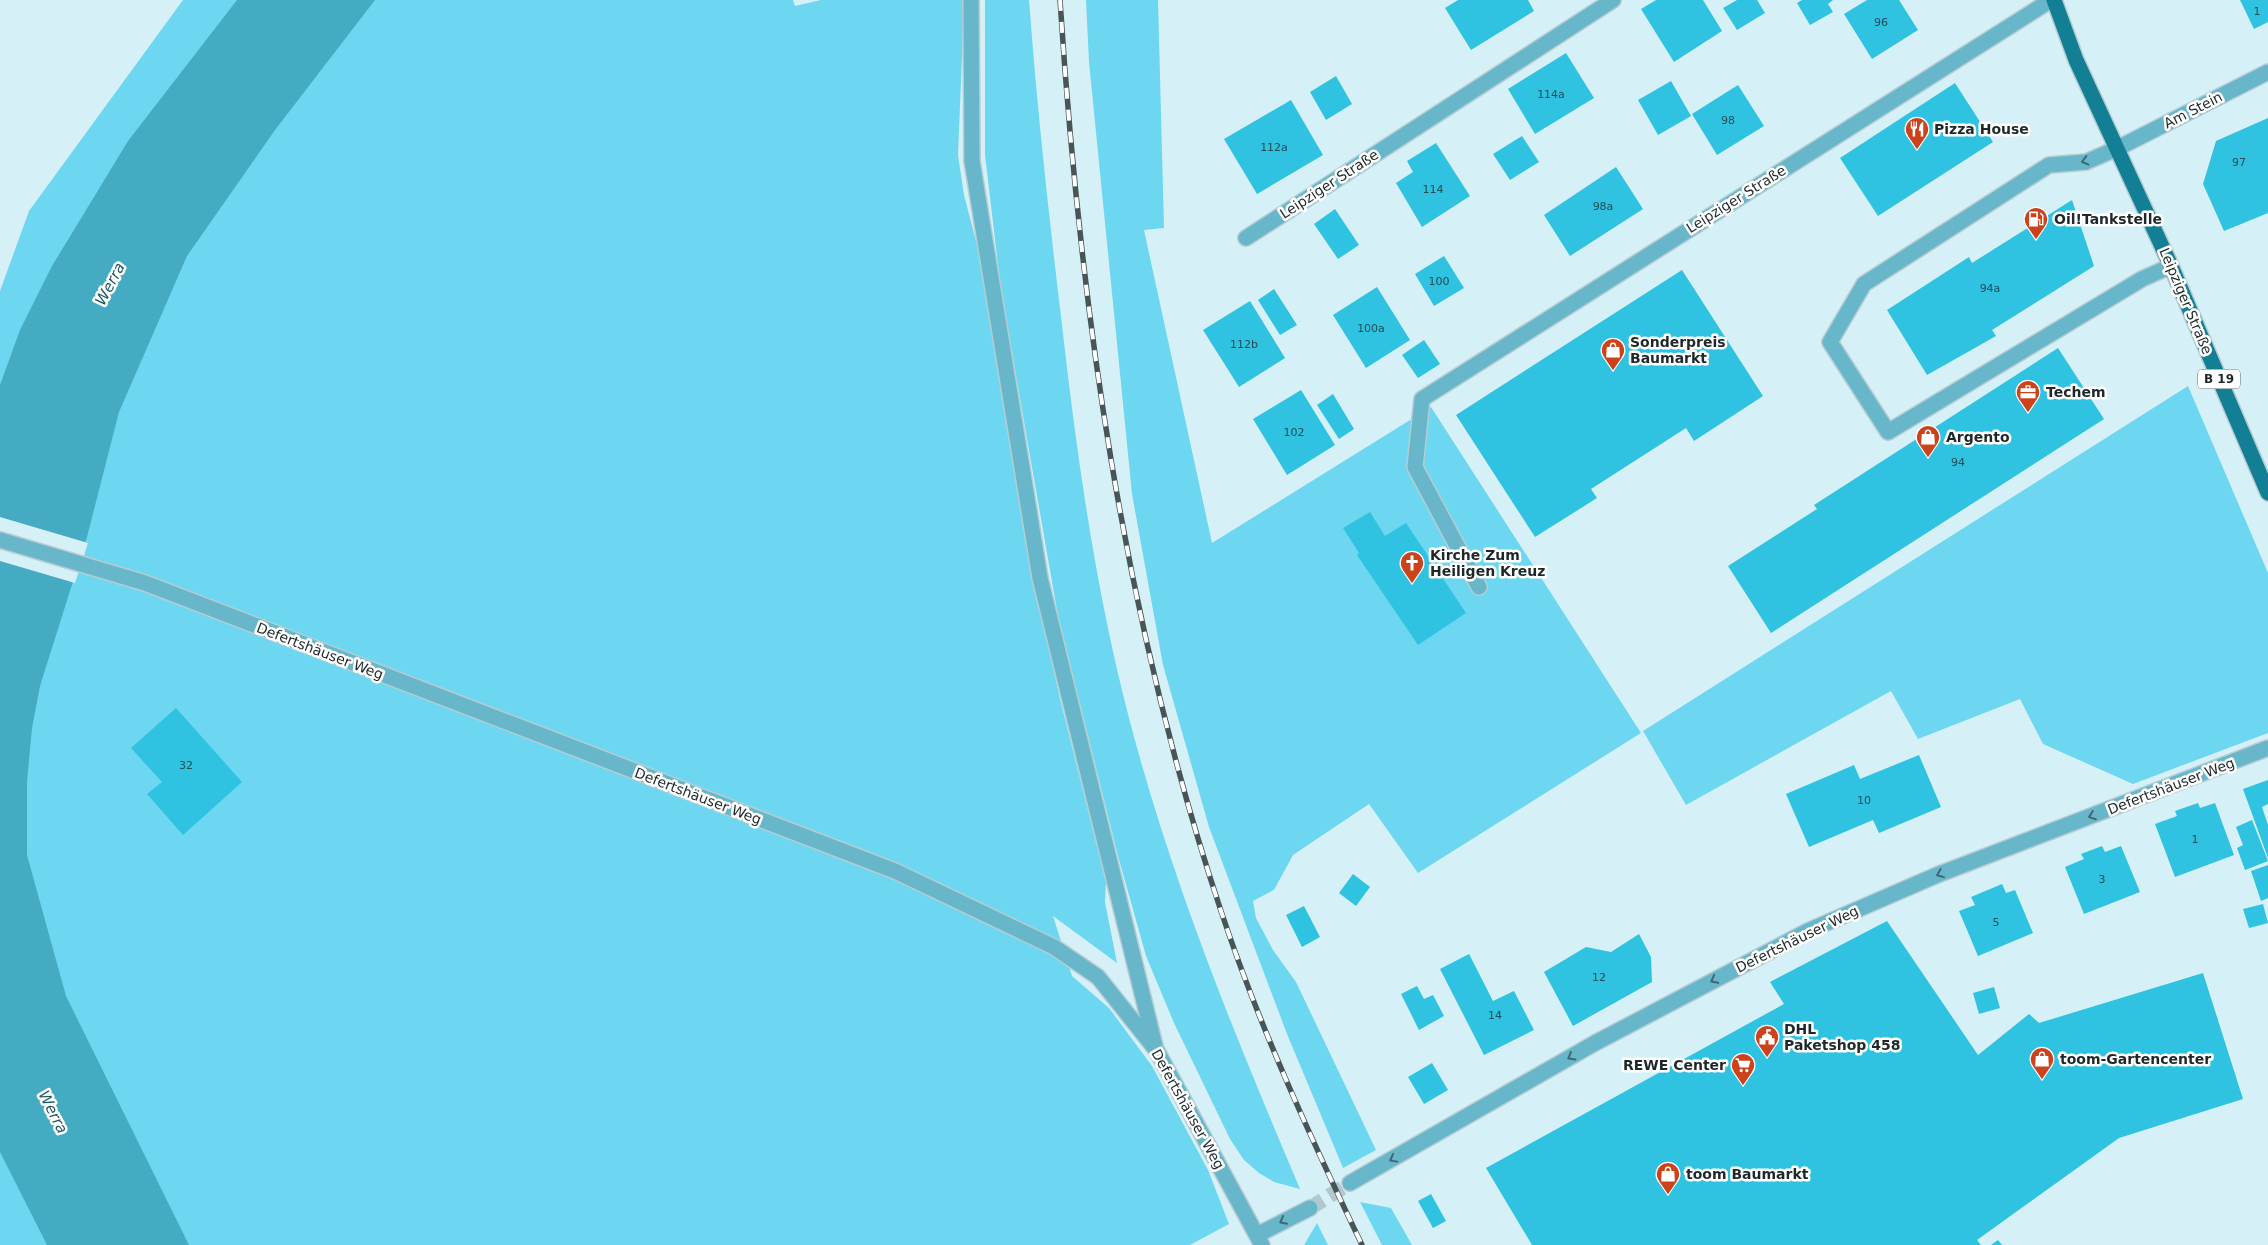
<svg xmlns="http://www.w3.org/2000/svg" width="2268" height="1245" font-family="'DejaVu Sans',sans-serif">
<rect width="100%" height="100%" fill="#d6f0f7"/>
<path fill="#6dd7f1" d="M 183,0 L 793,0 L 795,6 L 821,0 L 963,0 L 964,8 L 958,155 L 964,195 L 981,260 L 1015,471 L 1037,593 L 1060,699 L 1106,882 L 1105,902 L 1117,963 L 1053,916 L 1072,976 L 1109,1008 L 1152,1066 L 1208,1170 L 1229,1224 L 1190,1245 L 0,1245 L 0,291 L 29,211 Z
M 985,0 L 1029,0 C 1037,109 1049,217 1062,325 C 1078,466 1098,607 1136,744 C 1178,897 1238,1043 1300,1189 L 1274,1182 L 1259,1173 L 1244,1160 L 1230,1139 L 1174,1023 L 1146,956 L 1118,856 L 1058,616 L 1001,290 L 985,155 Z
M 1086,0 L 1158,0 L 1164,228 L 1144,230 L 1212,543 L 1431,407 L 1641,733 L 1418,873 L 1369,804 L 1293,855 L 1274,890 L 1253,901 L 1256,918 L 1273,950 L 1296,982 L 1376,1150 L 1343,1168 L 1287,1034 L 1209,827 L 1163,665 L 1132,494 L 1089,62 Z
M 2188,386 L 2268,573 L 2268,733 L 2133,784 L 2043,744 L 2020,699 L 1918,739 L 1891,691 L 1686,805 L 1643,731 Z
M 1360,1202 L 1391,1208 L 1412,1245 L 1382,1245 Z
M 1317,1223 L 1328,1245 L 1304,1245 Z"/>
<path fill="#45abc3" d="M 237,0 L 375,0 L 275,130 L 187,256 L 119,412 L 87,537 L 40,686 L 32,728 L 27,782 L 27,855 L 66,996 L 189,1245 L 47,1245 L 0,1152 L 0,385 L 20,330 L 52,266 L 128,141 Z"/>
<path fill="#d6f0f7" d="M 0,517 L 88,543 L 75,583 L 0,561 Z"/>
<path fill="#2fc2e1" d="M 1458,0 L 1528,0 L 1534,11 L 1471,50 L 1445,8 Z
M 1656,0 L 1703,0 L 1722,31 L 1674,62 L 1641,9 Z
M 1737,0 L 1757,0 L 1765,13 L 1737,30 L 1723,8 Z
M 1802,0 L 1833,0 L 1828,4 L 1833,12 L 1810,25 L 1797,3 Z
M 1867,0 L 1899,0 L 1918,30 L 1872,59 L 1844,14 Z
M 2240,0 L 2268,0 L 2268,22 L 2254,29 Z
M 1566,53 L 1594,98 L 1535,134 L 1508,89 Z
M 1336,76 L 1352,104 L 1326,120 L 1310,92 Z
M 1671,81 L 1691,116 L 1658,135 L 1638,100 Z
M 1955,83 L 1993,142 L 1878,216 L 1840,158 Z
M 1738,85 L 1764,126 L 1717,155 L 1692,114 Z
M 1291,100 L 1323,155 L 1257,194 L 1224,139 Z
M 2268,118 L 2268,213 L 2224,231 L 2203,184 L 2216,141 Z
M 1522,136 L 1539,162 L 1510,180 L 1493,154 Z
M 1436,143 L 1470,196 L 1422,227 L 1396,183 L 1413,172 L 1407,161 Z
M 1616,167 L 1643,209 L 1570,256 L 1544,215 Z
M 2072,200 L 2094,266 L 1992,330 L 1996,336 L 1927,375 L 1887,310 L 1969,257 L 1972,263 Z
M 1335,209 L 1359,245 L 1338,259 L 1314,224 Z
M 1444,256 L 1464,288 L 1434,306 L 1415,274 Z
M 1682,270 L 1763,396 L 1694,441 L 1686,428 L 1591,489 L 1597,498 L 1535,537 L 1456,415 Z
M 1377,287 L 1410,340 L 1366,368 L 1333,315 Z
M 1274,289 L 1297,325 L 1280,335 L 1258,300 Z
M 1250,301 L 1285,358 L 1239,387 L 1203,330 Z
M 1424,340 L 1440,364 L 1418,378 L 1402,355 Z
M 2058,348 L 2104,419 L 1771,633 L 1728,566 L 1817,509 L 1814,505 Z
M 1301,390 L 1335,445 L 1287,475 L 1253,419 Z
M 1333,394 L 1354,429 L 1339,439 L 1317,405 Z
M 1370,512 L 1385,536 L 1406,523 L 1466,613 L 1418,645 L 1357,555 L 1359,553 L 1343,528 Z
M 176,708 L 242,782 L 183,835 L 147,794 L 162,782 L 131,748 Z
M 1919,755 L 1941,807 L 1879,833 L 1873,820 L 1809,847 L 1786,794 L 1854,765 L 1860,779 Z
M 2268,780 L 2268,804 L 2262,807 L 2268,825 L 2268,858 L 2243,789 Z
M 2198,803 L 2200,808 L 2215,803 L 2234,855 L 2175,877 L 2155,824 L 2177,816 L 2175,811 Z
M 2252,820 L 2268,861 L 2245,870 L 2237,848 L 2243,845 L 2236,827 Z
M 2102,846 L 2105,852 L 2121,846 L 2140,892 L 2084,914 L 2065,867 L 2084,859 L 2081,854 Z
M 2268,865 L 2268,898 L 2261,901 L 2251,871 Z
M 1353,874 L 1370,887 L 1356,906 L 1339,893 Z
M 2002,884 L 2006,893 L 2015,890 L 2033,933 L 1978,956 L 1959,911 L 1975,905 L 1971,897 Z
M 2263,904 L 2268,923 L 2249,928 L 2243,909 Z
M 1304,906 L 1320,937 L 1302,947 L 1286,915 Z
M 1887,921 L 1978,1055 L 2029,1014 L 2039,1023 L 2203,973 L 2243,1099 L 2119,1138 L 1977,1240 L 1981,1245 L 1532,1245 L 1486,1168 L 1784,1004 L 1770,982 Z
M 1639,934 L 1651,957 L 1652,982 L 1573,1026 L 1544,972 L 1586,947 L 1611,952 Z
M 1469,954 L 1493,1001 L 1514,991 L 1534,1030 L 1484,1055 L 1440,969 Z
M 1417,986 L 1424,999 L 1433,995 L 1444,1016 L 1419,1030 L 1401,994 Z
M 1994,987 L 2000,1008 L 1979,1014 L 1973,993 Z
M 1432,1063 L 1448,1090 L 1424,1104 L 1408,1077 Z
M 1431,1194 L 1446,1221 L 1433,1228 L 1418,1201 Z
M 1998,1240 L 2002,1245 L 1991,1245 Z"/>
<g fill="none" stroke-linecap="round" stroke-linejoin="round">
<path stroke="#b1c8ce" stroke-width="15" stroke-dasharray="15 8" stroke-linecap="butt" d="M 1310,1208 L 1350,1183"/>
<g stroke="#b5ccd2" stroke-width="18">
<path id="minor" d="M 971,0 L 972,161 L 1040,578 L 1155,1046
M 1246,238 L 1613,0
M 2171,266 L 2142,279 L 1888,432 L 1830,342 L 1864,284 L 2049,165 L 2086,162 L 2118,148 L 2268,72
M 0,540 L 145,583 L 895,871 L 1054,947 L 1098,977 L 1157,1051 L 1262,1245
M 1479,587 L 1415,467 L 1422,399 L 2051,0
M 1350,1183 L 1595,1043 L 1808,931 L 1937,875 L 2268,748
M 1257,1235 L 1310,1208"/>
</g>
<g stroke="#b5ccd2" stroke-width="18">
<path id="major" d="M 2054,0 L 2076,60 L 2171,266 L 2268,493"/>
</g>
<use href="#minor" stroke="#67b6ca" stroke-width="15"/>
<use href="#major" stroke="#137f95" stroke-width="15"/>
<g stroke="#475458" stroke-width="5.5">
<path id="rail" d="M 1060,0 C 1080,308 1123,617 1221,911 C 1259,1026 1310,1136 1362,1245"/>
</g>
<use href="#rail" stroke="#fff" stroke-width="4" stroke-dasharray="11" stroke-linecap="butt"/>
</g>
<defs><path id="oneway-chevron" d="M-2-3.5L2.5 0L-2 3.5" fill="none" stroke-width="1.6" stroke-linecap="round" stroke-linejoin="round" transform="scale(1.25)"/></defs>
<g stroke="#3f6872">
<use href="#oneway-chevron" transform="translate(2085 161) rotate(166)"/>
<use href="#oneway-chevron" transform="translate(2092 816) rotate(159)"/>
<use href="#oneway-chevron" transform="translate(1940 874) rotate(158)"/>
<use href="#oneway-chevron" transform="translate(1714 980) rotate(152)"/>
<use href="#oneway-chevron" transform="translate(1571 1057) rotate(150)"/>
<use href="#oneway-chevron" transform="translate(1393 1159) rotate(151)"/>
<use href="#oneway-chevron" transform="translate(1283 1221) rotate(152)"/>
</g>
<defs>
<g id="restaurant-pin" transform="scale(1.25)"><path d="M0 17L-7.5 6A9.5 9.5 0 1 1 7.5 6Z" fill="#cb421b" stroke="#fff"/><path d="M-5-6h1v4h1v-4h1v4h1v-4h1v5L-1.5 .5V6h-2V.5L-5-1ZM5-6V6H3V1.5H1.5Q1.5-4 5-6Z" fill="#fff"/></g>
<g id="fuel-pin" transform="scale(1.25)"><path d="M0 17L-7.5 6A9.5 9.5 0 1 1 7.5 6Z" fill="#cb421b" stroke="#fff"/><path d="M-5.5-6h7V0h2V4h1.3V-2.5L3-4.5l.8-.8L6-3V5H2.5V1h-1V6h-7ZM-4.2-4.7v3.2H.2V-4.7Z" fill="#fff"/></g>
<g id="shop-pin" transform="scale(1.25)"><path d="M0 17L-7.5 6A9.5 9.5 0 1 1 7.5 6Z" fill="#cb421b" stroke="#fff"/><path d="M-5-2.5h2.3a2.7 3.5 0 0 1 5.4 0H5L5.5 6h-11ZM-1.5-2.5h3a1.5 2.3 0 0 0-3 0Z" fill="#fff"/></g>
<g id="office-pin" transform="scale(1.25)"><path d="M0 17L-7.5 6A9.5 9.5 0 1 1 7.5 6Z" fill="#cb421b" stroke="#fff"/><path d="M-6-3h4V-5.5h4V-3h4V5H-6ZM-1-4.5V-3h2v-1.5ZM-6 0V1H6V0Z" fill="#fff"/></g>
<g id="church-pin" transform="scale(1.25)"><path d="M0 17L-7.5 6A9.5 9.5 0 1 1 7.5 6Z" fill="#cb421b" stroke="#fff"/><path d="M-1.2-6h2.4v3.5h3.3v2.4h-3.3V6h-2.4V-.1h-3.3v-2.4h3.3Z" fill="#fff"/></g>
<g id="civic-pin" transform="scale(1.25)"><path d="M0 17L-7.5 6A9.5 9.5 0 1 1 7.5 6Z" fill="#cb421b" stroke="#fff"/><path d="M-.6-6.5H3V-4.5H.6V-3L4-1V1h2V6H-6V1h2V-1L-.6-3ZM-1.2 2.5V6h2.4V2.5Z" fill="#fff"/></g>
<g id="supermarket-pin" transform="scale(1.25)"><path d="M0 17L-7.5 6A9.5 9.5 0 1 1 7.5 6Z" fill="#cb421b" stroke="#fff"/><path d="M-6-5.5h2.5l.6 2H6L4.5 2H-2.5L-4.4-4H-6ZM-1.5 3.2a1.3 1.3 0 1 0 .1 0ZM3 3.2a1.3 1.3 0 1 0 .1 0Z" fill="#fff"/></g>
</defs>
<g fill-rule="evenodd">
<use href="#restaurant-pin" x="1917" y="129"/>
<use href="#fuel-pin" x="2036" y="219"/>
<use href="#shop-pin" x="1613" y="350"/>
<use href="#office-pin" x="2028" y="392"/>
<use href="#shop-pin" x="1928" y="437"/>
<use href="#church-pin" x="1412" y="563"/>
<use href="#civic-pin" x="1767" y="1037"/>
<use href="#shop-pin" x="2042" y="1059"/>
<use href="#supermarket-pin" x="1743" y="1065"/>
<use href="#shop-pin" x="1668" y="1174"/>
</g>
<g text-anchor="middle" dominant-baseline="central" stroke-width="5" stroke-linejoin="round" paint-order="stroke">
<g font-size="11" fill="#224e58">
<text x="2257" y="11">1</text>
<text x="1881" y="22">96</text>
<text x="1551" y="94">114a</text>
<text x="1728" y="120">98</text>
<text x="1274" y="147">112a</text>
<text x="2239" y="162">97</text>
<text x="1433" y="189">114</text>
<text x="1603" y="206">98a</text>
<text x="1439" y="281">100</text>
<text x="1990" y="288">94a</text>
<text x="1371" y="328">100a</text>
<text x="1244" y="344">112b</text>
<text x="1294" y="432">102</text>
<text x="1958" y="462">94</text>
<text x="186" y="765">32</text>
<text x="1864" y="800">10</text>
<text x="2195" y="839">1</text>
<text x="2102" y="879">3</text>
<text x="1996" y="922">5</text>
<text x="1599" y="977">12</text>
<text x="1495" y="1015">14</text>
</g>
<rect fill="#fff" stroke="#62686a" stroke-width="1" x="2198" y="369.5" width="42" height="19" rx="4"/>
<g font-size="12" font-weight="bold" fill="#1e282a">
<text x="2219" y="379">B 19</text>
</g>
<g font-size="14" fill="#1e282a" stroke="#fff">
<text transform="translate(2193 110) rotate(-27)">Am Stein</text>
<text transform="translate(1329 184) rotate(-33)">Leipziger Straße</text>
<text transform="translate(1736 199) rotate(-32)">Leipziger Straße</text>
<text transform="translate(2186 301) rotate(67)">Leipziger Straße</text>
<text transform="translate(320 651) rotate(21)">Defertshäuser Weg</text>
<text transform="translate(2171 786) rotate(-21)">Defertshäuser Weg</text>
<text transform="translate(698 796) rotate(21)">Defertshäuser Weg</text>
<text transform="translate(1797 939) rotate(-26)">Defertshäuser Weg</text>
<text transform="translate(1188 1109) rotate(61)">Defertshäuser Weg</text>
</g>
<g font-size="14" font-weight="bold" fill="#1e282a" stroke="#fff" text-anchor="start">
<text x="1934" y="129">Pizza House</text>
<text x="2054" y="219">Oil!Tankstelle</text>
<text x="1630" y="342">Sonderpreis<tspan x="1630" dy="16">Baumarkt</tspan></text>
<text x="2046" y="392">Techem</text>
<text x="1946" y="437">Argento</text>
<text x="1430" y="555">Kirche Zum<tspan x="1430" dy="16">Heiligen Kreuz</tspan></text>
<text x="1784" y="1029">DHL<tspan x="1784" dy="16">Paketshop 458</tspan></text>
<text x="2060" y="1059">toom-Gartencenter</text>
<text x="1726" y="1065" text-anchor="end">REWE Center</text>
<text x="1686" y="1174">toom Baumarkt</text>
</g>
<g font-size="15" font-style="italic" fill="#1e5764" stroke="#fff">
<text transform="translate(110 284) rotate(-62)">Werra</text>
<text transform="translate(53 1112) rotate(63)">Werra</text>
</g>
</g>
</svg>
